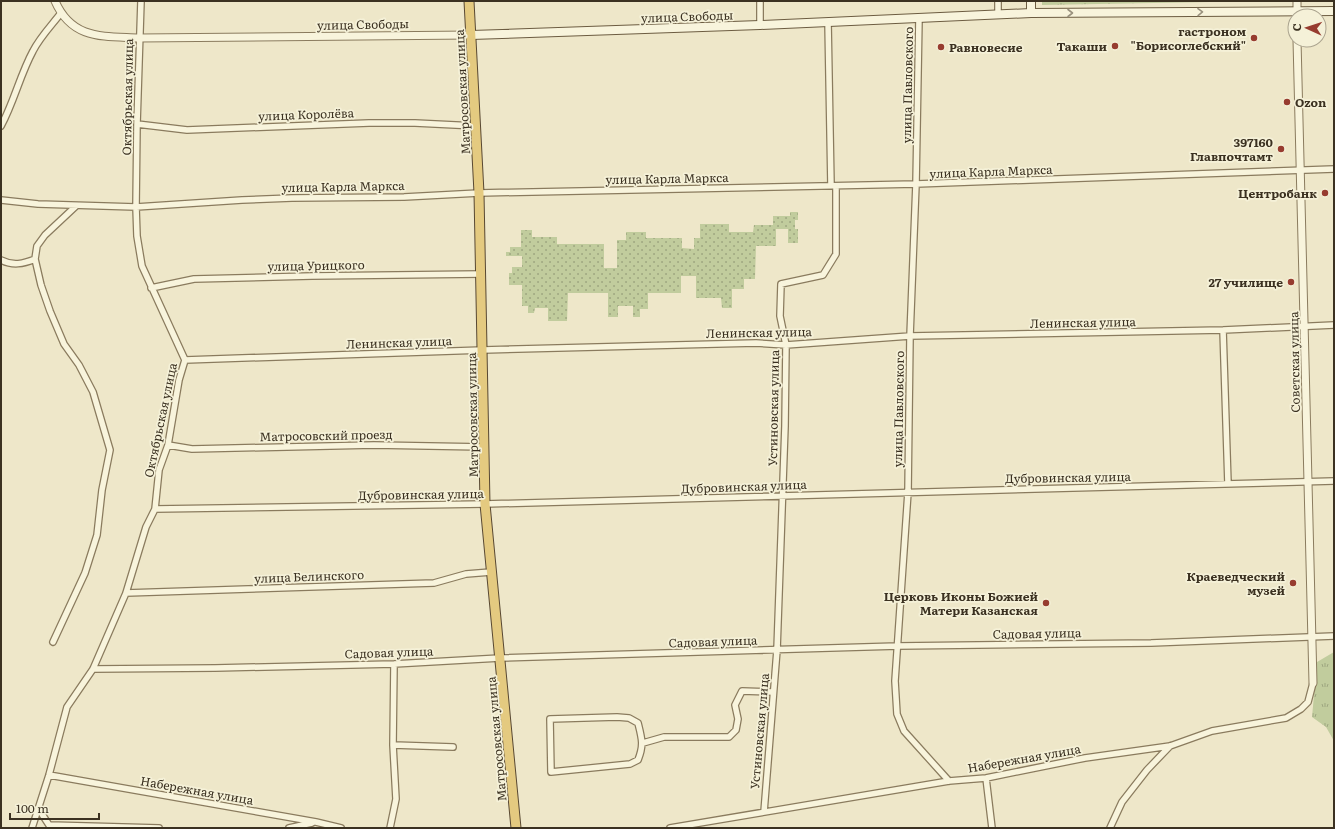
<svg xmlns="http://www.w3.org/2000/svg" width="1335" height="829" font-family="Literata,serif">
<defs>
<pattern id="grass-tufts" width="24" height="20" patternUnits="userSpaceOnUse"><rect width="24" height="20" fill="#c1cc9d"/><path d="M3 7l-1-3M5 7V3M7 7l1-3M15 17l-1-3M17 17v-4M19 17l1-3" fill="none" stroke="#9ea680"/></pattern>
<pattern id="garden-dots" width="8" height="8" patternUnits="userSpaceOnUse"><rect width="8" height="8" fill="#c1cc9d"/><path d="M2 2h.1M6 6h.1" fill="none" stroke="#9ea680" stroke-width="1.8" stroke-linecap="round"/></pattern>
</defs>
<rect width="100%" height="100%" fill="#eee7c9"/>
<path fill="url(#grass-tufts)" d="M 1052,1 L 1210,1 L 1210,2 L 1042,5 L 1042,2 Z
M 1334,650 L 1334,741 L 1326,727 L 1312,717 L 1317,662 L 1334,652 Z"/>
<path fill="url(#garden-dots)" d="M 790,212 L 798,212 L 798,220 L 795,220 L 795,229 L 798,229 L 798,243 L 788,243 L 788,229 L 776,229 L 776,246 L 756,246 L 755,279 L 744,279 L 744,289 L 732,289 L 732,308 L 722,308 L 721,298 L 696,298 L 696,276 L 681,276 L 681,293 L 648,293 L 648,309 L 640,309 L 640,317 L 633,317 L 633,306 L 618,306 L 618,317 L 608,317 L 608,293 L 568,293 L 567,321 L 548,321 L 548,308 L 535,308 L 534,313 L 528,313 L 528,306 L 522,306 L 522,285 L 509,285 L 509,273 L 512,273 L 512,267 L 522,267 L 522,256 L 506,256 L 506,252 L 510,252 L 510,247 L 521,247 L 521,230 L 532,230 L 532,237 L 557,237 L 557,244 L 604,244 L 604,268 L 617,268 L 617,240 L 626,240 L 626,232 L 646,232 L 646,238 L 682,238 L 682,248 L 694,249 L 694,238 L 700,238 L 700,224 L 729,224 L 729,232 L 753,232 L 754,225 L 773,225 L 773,216 L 790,216 Z"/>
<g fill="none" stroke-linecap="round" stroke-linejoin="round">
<g stroke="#8a7b5e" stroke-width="8">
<path id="minor" d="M 998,1 L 998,15
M 919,18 L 916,184 L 910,336 L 908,492 L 895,681 L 897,714 L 904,731 L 949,781
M 828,22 L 831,186
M 760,25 L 760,1
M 137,124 L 187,130 L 369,123 L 415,123 L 476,126
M 1,126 C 14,102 20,75 33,51 C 40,37 51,26 61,13
M 1,200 L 38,204 L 136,207 L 242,200 L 292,198 L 404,197 L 479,193 L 916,184 L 1334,169
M 1,260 C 13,266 23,264 35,259
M 151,288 L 194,279 L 312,276 L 481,274
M 1223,330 L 1228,484
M 185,360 L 483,350 L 756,343 L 786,345 L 910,336 L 1223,330 L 1334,325
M 168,445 L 192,449 L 374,445 L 484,447
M 155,509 L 485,504 L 1334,481
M 126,593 L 434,583 L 466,574 L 491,572
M 53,642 L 85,573 L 97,535 L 102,490 L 110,450 L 93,392 L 79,365 L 64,344 L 50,311 L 41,285 L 35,259 L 37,246 L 45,235 L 76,206
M 93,669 L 215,668 L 394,664 L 500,658 L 898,646 L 1151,643 L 1334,636
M 617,717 L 629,718 L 638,723 C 642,739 644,745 638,760 L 630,764 L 551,772 L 550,719 Z
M 643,743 L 664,737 L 729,737 L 736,730 L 738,719 L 735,705 L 742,691 L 773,692
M 393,745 L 453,747
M 49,775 L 316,822 L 341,828
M 986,778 L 992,828
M 38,808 L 49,825 L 159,828
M 764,812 L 777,650 L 785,426 L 786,345 L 780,316 L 781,284 L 823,275 L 836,254 L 836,186
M 32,828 L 49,775 L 67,707 L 93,669 L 126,593 L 146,527 L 155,509 L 159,470 L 168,445 L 179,380 L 185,360 L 142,266 L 137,236 L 136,207 L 137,124 L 141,1
M 289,828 L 312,823
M 390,828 L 396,799 L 393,745 L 394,664
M 670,828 L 949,781 L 986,778 L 1085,758 L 1170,746 L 1212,731 L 1286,718 L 1301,709 L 1308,702 L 1313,683
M 1110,828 L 1122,802 L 1147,770 L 1170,746"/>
</g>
<g stroke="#8a7b5e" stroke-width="9">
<path id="tertiary" d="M 55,1 C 72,40 103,36 139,38 L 471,35
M 1297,1 L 1297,16
M 1297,40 L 1313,683"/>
</g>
<g stroke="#6c5c41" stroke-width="10">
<path id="secondary" d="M 1031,13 L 1031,1
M 471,35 L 760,25 L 1031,13 L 1334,11"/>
</g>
<g stroke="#584832" stroke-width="11">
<path id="trunk" d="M 469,1 L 479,193 L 485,504 L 516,828"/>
</g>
<use href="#minor" stroke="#f8f4dc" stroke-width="5.5"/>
<use href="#tertiary" stroke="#f8f4dc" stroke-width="7"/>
<use href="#secondary" stroke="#f8f4dc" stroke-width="8"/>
<use href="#trunk" stroke="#e4ca80" stroke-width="9"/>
</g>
<defs><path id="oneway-chevron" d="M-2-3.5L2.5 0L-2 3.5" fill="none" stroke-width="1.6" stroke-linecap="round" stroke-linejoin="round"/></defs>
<g stroke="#9a927e">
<use href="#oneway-chevron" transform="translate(1200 12) rotate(-1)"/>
<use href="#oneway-chevron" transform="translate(1070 13)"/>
</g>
<g fill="#973c2f" stroke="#f5f1d8" stroke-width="1.5">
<circle cx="1254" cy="38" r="4"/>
<circle cx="1115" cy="46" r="4"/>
<circle cx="941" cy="47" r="4"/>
<circle cx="1287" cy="102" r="4"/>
<circle cx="1281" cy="149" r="4"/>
<circle cx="1325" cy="193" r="4"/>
<circle cx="1291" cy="282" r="4"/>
<circle cx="1293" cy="583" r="4"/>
<circle cx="1046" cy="603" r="4"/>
</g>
<g text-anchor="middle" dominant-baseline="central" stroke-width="3.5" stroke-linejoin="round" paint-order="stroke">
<g font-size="12" fill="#3b3121" stroke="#f5f1d8">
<text transform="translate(687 16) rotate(-2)">улица Свободы</text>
<text transform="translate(363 24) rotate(-1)">улица Свободы</text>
<text transform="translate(907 85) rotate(-89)">улица Павловского</text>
<text transform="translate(462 92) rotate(-93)">Матросовская улица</text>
<text transform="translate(127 97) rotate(-89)">Октябрьская улица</text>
<text transform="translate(306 114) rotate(-2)">улица Королёва</text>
<text transform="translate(991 171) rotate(-2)">улица Карла Маркса</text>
<text transform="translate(667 178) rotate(-1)">улица Карла Маркса</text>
<text transform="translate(343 186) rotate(-1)">улица Карла Маркса</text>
<text transform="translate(316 265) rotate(-1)">улица Урицкого</text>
<text transform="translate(1083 322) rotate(-1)">Ленинская улица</text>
<text transform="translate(759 332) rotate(-1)">Ленинская улица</text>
<text transform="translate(399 342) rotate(-2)">Ленинская улица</text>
<text transform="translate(1294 362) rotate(-91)">Советская улица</text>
<text transform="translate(773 408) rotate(-89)">Устиновская улица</text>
<text transform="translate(898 409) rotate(-89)">улица Павловского</text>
<text transform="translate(472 415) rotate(-91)">Матросовская улица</text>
<text transform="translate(160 420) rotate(-78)">Октябрьская улица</text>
<text transform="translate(326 435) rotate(-1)">Матросовский проезд</text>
<text transform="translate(1068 477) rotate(-1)">Дубровинская улица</text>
<text transform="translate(744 486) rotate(-2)">Дубровинская улица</text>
<text transform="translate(421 494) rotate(-1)">Дубровинская улица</text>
<text transform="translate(309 576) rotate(-2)">улица Белинского</text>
<text transform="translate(1037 633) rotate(-1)">Садовая улица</text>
<text transform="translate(713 641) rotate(-2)">Садовая улица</text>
<text transform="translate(389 652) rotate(-2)">Садовая улица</text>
<text transform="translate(759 731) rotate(-85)">Устиновская улица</text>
<text transform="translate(496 739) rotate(-95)">Матросовская улица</text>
<text transform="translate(1024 758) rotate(-10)">Набережная улица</text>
<text transform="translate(197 790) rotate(10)">Набережная улица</text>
</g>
<g font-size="12" font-weight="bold" fill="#3b3121" stroke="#f5f1d8" text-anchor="end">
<text x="1246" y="31">гастроном<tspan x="1246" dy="14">"Борисоглебский"</tspan></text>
<text x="1107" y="46">Такаши</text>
<text x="949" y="47" text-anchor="start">Равновесие</text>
<text x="1295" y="102" text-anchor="start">Ozon</text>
<text x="1273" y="142">397160<tspan x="1273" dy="14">Главпочтамт</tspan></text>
<text x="1317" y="193">Центробанк</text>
<text x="1283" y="282">27 училище</text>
<text x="1285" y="576">Краеведческий<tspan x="1285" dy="14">музей</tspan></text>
<text x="1038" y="596">Церковь Иконы Божией<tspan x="1038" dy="14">Матери Казанская</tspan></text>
</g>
</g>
<rect width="1335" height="829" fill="none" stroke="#3b3121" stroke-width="4"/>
<g transform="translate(1307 28) rotate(273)"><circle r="19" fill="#f5f1d8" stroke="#aba48f"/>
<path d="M0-3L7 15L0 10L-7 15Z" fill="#973c2f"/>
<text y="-6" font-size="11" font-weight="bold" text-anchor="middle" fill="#3b3121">С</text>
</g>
<path d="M10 813v6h89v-6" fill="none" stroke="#3b3121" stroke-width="2"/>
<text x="16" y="813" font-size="12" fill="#3b3121" stroke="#f5f1d8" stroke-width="3" paint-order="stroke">100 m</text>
</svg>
